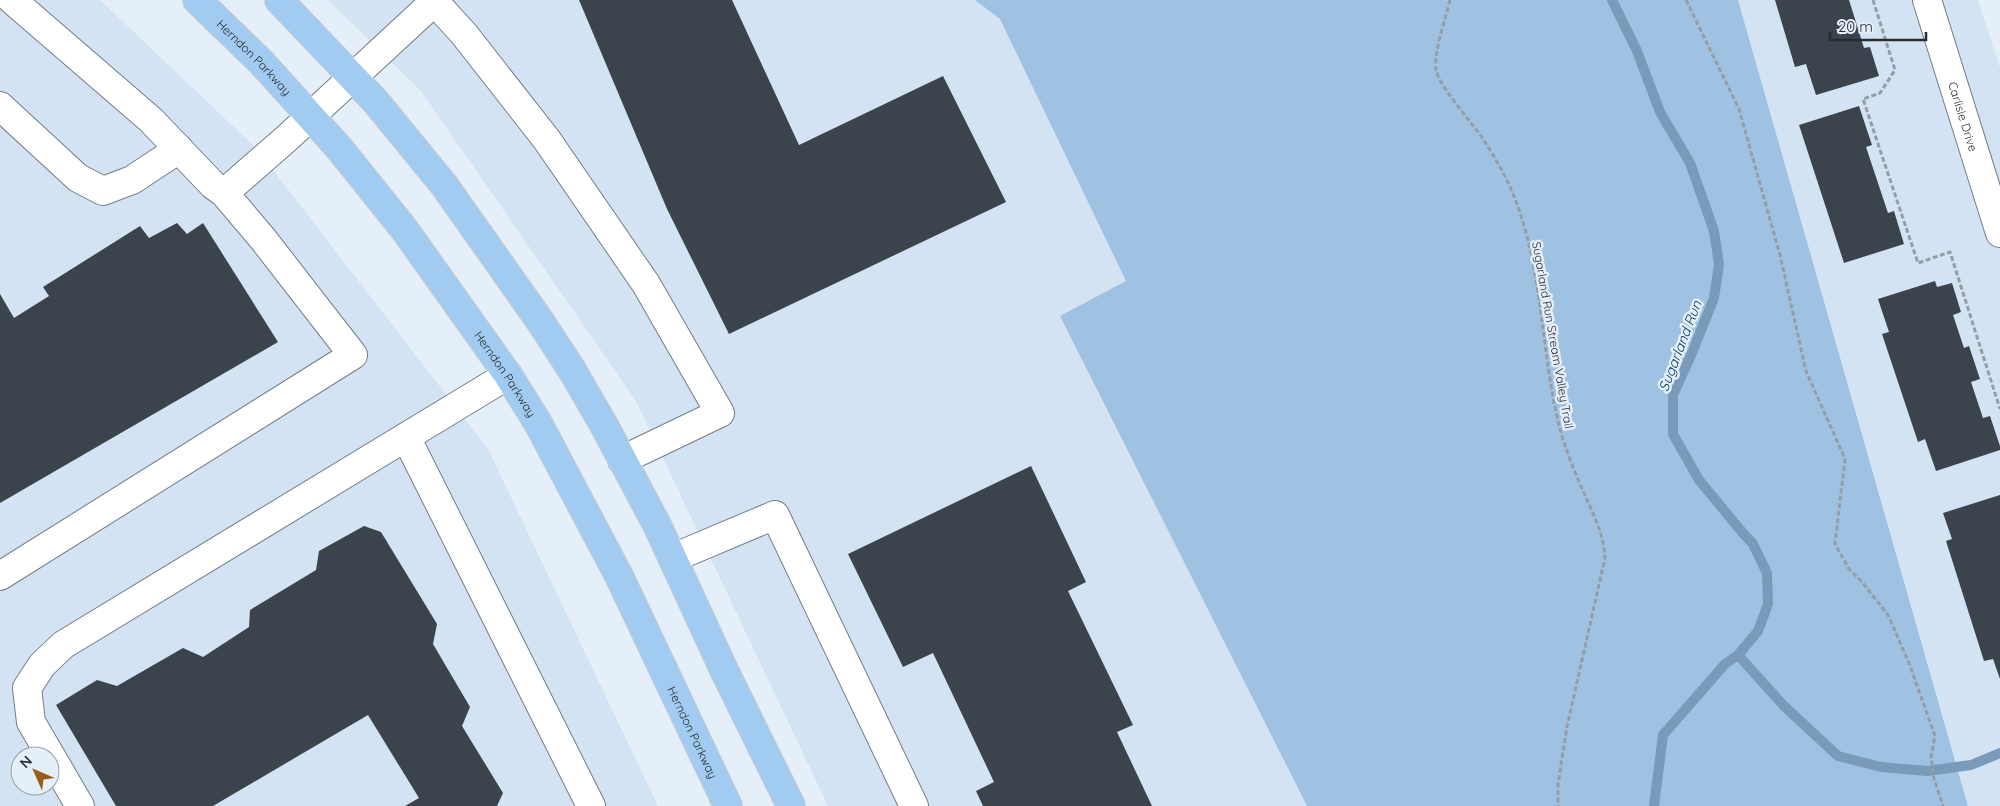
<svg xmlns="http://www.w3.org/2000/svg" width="2000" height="806" font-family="Quicksand,sans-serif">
<rect width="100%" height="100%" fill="#e4eff9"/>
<path fill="#d3e3f3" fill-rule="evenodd" d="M 0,0 L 100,0 L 256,148 L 488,449 L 658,806 L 0,806 ZM 20,756 L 50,756 L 50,786 L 20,786 Z
M 328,0 L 996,0 L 1030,29 L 1365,806 L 828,806 L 636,401 L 421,91 Z
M 1738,0 L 1978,0 L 2000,68 L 2000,806 L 1968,806 Z"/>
<path fill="#a0c2e2" d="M 975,0 L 1738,0 L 1968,806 L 1307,806 L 1060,316 L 1126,281 L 1000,19 Z"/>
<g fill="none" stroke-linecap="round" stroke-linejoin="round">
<path stroke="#799ab9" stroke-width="10" d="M 1612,0 L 1637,51 L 1660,112 L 1690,163 L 1714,231 L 1719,264 L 1714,298 L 1692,353 L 1673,395 L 1673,434 L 1699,480 L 1742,532 L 1753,544 L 1767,573 L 1768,604 L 1758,631 L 1738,655 L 1725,664 L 1663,735 L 1654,806
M 1738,655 L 1784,706 L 1838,756 L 1881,767 L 1927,771 L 1971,765 L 2000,753"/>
</g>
<path fill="#3b444c" d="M 579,0 L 732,0 L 799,145 L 943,76 L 1006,202 L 729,334 L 667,209 Z
M 1775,0 L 1849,0 L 1864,48 L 1870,47 L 1879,76 L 1816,95 L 1806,64 L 1795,67 Z
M 1859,106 L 1872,145 L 1866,147 L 1888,213 L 1894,211 L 1904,244 L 1844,263 L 1799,125 Z
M 177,223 L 187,234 L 203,223 L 278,342 L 0,503 L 0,294 L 14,318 L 49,296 L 43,287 L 140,226 L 149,238 Z
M 1935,281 L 1937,287 L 1952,283 L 1961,312 L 1953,315 L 1964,348 L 1969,346 L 1980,379 L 1971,382 L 1983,418 L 1990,416 L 2000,446 L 2000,450 L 1936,471 L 1925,439 L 1918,442 L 1882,334 L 1889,332 L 1878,299 Z
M 1031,466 L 1086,582 L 1068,591 L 1133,725 L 1117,732 L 1152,806 L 983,806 L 976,791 L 994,782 L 933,653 L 903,667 L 848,554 Z
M 2000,495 L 2000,679 L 1993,659 L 1984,661 L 1946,541 L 1952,539 L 1943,513 Z
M 364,526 L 381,532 L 437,624 L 433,644 L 470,707 L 462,726 L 503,793 L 497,806 L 405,806 L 419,798 L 368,715 L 213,806 L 116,806 L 56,705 L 97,680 L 117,686 L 183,648 L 203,657 L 249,627 L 250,610 L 316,570 L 319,551 Z"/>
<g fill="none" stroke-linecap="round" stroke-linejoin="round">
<g stroke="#737d86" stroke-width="30">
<g id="minor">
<path d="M 433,0 L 464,34 L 547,140 L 646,284 L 720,413 L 622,460"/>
<path id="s1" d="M 1927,0 L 2000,233"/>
<path d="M 0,106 L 78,178 L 103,191 L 132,180 L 179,149"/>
<path d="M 224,193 L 286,139 L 434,2"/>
<path d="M 406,437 L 591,806"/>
<path d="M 673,558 L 775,515 L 914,806"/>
<path d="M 0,576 L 353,355 L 263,239 L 224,193 L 213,185 L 151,120 L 12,0"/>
<path d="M 80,806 L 31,722 L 27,688 L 42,665 L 63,645 L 508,375"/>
</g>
</g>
<g stroke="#cbcccd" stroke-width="30">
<g id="major">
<path id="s2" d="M 197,0 L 261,62 L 339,148 L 404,229 L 508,375 L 538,423 L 619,576 L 728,806"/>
<path d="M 279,0 L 376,102 L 444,185 L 540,321 L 572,370 L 605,427 L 658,527 L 724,670 L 791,806"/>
</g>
</g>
<path stroke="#969ea5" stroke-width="3" stroke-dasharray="5 2.5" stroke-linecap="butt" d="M 1450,0 C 1446,17 1433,54 1436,70 C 1439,86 1473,124 1483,139 C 1495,157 1507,178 1515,199 C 1543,269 1541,356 1560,429 C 1566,451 1575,473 1584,493 C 1593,514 1604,534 1605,558 L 1567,727 L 1558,784 L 1558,806
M 1686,0 L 1739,109 L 1780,255 L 1806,371 L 1845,459 L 1835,544 L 1849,569 L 1862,582 L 1888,615 L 1909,663 L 1935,736 L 1931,757 L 1934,779 L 1943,806
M 1873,0 L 1895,70 L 1880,93 L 1863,99 L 1918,263 L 1950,252 L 2000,409"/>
<use href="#minor" stroke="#fff" stroke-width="28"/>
<use href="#major" stroke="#a1cbf0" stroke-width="28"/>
</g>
<g text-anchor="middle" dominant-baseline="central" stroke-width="5" stroke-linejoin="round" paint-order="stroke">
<g font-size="12" fill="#282c30" stroke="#e4eff9">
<text stroke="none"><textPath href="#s2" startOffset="81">Herndon Parkway</textPath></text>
<text stroke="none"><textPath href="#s1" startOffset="122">Carlisle Drive</textPath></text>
<text transform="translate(1553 335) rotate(80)">Sugarland Run Stream Valley Trail</text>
<text stroke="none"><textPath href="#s2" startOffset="486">Herndon Parkway</textPath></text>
<text stroke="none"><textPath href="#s2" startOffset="891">Herndon Parkway</textPath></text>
</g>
<g font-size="14" font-style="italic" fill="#013b63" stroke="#e4eff9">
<text transform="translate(1680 346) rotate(-69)">Sugarland Run</text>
</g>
</g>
<g transform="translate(35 771) rotate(315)"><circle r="24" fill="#e4eff9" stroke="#99a1a9"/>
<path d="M0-4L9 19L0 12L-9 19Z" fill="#965f19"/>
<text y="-8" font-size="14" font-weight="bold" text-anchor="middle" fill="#282c30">N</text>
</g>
<path d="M1830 32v8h96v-8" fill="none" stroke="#282c30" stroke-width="2.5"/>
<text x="1838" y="32" font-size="15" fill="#282c30" stroke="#e4eff9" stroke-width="4" paint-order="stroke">20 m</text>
</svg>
